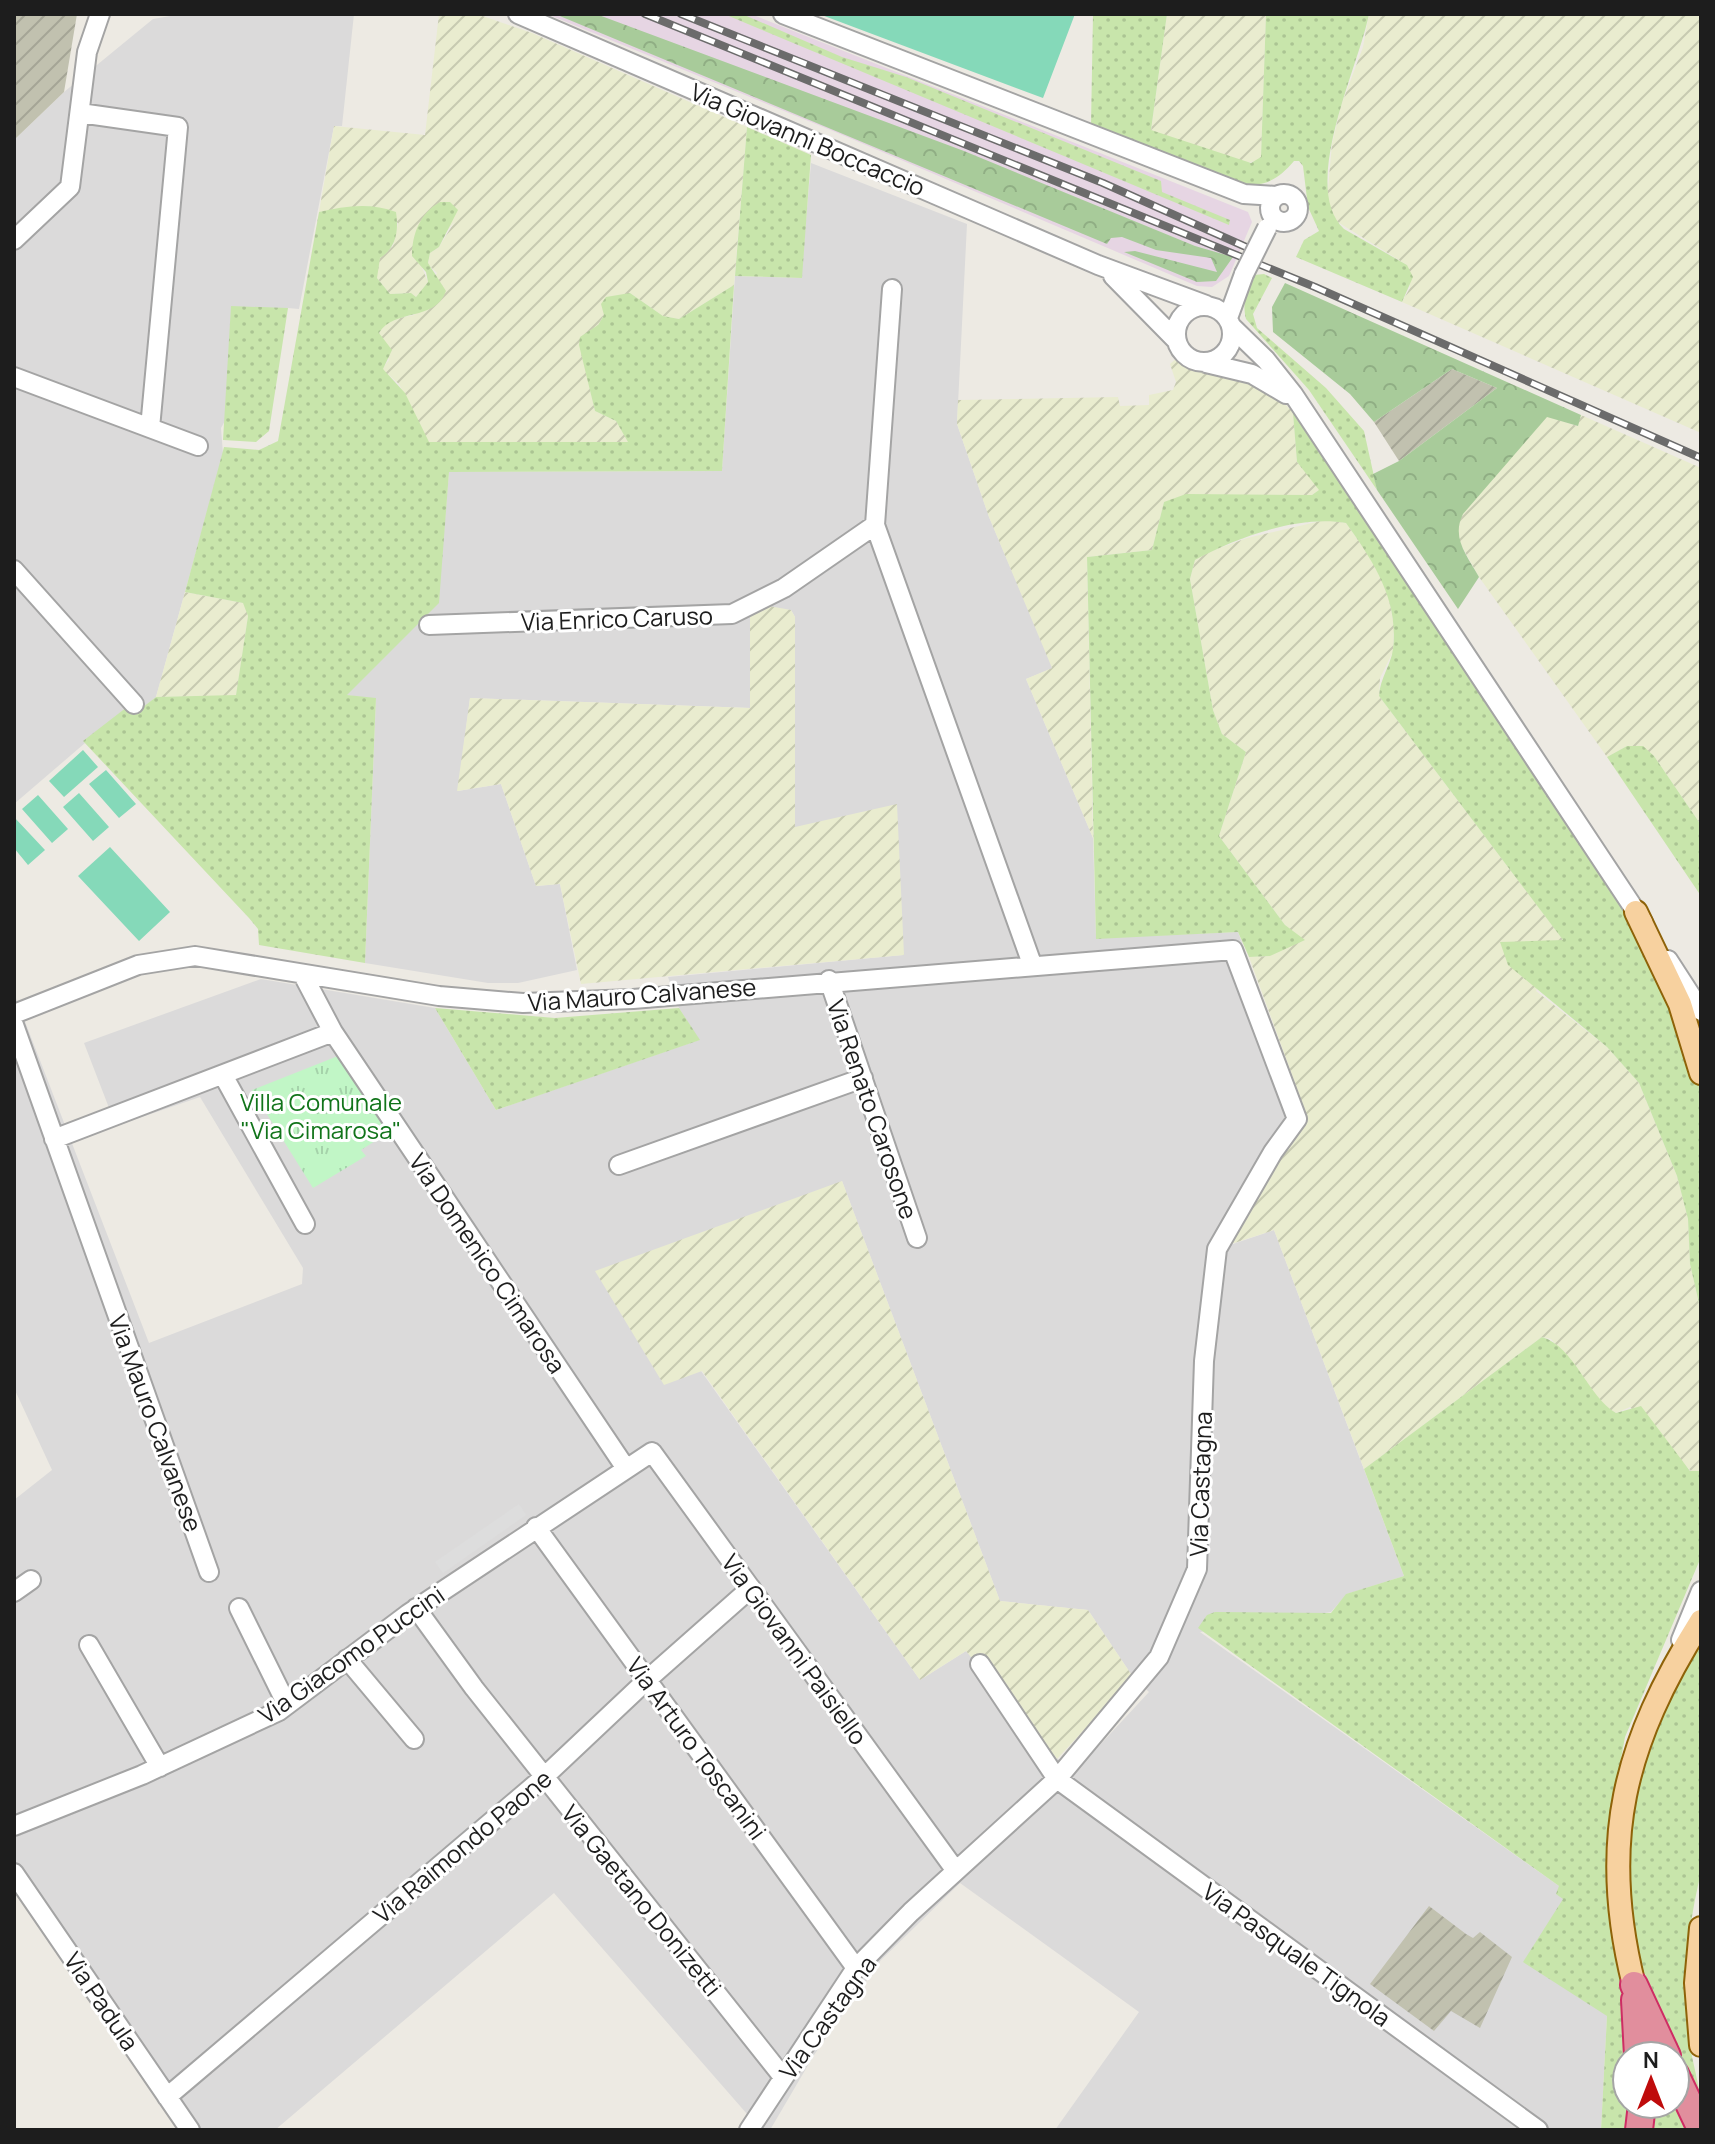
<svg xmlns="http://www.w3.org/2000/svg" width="1715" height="2144" font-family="Manrope,sans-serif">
<defs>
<pattern id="construction-furrows" width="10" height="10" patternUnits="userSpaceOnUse" patternTransform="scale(2)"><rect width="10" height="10" fill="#c1c1af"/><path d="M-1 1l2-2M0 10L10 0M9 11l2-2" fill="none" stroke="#a5a596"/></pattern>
<pattern id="farmland-furrows" width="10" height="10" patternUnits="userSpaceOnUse" patternTransform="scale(2)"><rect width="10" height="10" fill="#e9eccf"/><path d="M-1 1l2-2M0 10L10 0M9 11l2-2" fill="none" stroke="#c7cab1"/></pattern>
<pattern id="grass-dots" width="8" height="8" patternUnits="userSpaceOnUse" patternTransform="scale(2)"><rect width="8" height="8" fill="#c8e5ab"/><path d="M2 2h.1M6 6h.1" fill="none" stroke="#abc493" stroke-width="1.8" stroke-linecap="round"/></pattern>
<pattern id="forest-crowns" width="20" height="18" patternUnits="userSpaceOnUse" patternTransform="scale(2)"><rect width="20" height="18" fill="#a8cb9a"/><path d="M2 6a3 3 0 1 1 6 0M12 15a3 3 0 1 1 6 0" fill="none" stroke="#90ae84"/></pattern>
<pattern id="park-tufts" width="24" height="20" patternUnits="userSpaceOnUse" patternTransform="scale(2)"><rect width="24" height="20" fill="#c1f6c6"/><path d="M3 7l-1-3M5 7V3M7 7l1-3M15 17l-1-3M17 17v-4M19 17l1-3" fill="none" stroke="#a5d2aa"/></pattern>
</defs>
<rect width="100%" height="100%" fill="#edeae3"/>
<path fill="#dbdada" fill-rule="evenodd" d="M 182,14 L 354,14 L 342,126 L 334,126 L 299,309 L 288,308 L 221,428 L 223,454 L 156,697 L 134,715 L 127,707 L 14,804 L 14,140 L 64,92 L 153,19 Z
M 811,163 L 967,224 L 957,424 L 989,517 L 1053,668 L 1026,679 L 1093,838 L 1096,938 L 1238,932 L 1307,1116 L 1230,1245 L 1274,1230 L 1404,1576 L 1347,1594 L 1331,1612 L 1200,1632 L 1559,1886 L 1607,2016 L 1601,2130 L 1055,2130 L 1139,2012 L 960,1883 L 881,1960 L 814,2055 L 770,2130 L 761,2130 L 554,1893 L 275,2130 L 201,2130 L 14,1864 L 14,1500 L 52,1470 L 14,1388 L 14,993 L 149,1343 L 302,1284 L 303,1268 L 200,1097 L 116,1126 L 84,1043 L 261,979 L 435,1008 L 496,1110 L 699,1040 L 679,1008 L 668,977 L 903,955 L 795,828 L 795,617 L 791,610 L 750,615 L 751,708 L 470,698 L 458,791 L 501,784 L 536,886 L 560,884 L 577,970 L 518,983 L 488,983 L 365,963 L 376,699 L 346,695 L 438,603 L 449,472 L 722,471 L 735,276 L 801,278 ZM 842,1181 L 1000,1601 L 1088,1610 L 1133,1677 L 1149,1692 L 1072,1775 L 966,1651 L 920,1680 L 701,1371 Z"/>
<path fill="#e6d5e3" d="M 547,14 L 751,14 L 1248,212 L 1252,222 L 1229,276 L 1212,287 L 1197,286 L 833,131 Z"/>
<path fill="url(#construction-furrows)" d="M 14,14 L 77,14 L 64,92 L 14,140 Z
M 1452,369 L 1497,388 L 1399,461 L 1374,422 Z
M 1429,1906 L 1466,1934 L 1473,1938 L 1480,1932 L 1512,1957 L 1480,2028 L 1451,2011 L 1434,2031 L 1370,1984 Z"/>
<path fill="url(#farmland-furrows)" d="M 439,14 L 477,14 L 532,33 L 747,127 L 734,285 L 679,319 L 663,316 L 630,293 L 604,315 L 598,325 L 589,385 L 595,411 L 616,421 L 629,442 L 428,442 L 399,384 L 382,369 L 389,360 L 379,333 L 384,324 L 394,319 L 414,315 L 437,273 L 428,264 L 430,253 L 439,247 L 455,221 L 420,263 L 428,282 L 416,297 L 411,293 L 390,294 L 377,278 L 376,268 L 380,258 L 393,246 L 398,223 L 369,206 L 319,212 L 334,126 L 425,135 Z
M 1167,14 L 1266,14 L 1261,157 L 1256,161 L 1245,163 L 1151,131 Z
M 1369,14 L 1701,14 L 1701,433 L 1402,302 L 1410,288 L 1407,265 L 1336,221 L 1327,200 L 1332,144 L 1341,106 L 1363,47 Z
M 1178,357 L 1188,365 L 1244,379 L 1279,398 L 1293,412 L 1297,462 L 1320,490 L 1312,495 L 1164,502 L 1152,550 L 1087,557 L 1093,838 L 1026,679 L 1052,668 L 989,517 L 957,424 L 958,400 L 1118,397 L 1120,406 L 1149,405 L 1149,395 L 1173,390 L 1176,382 L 1170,364 Z
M 1581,415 L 1701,468 L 1701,825 L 1654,756 L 1627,746 L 1607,757 L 1479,577 L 1457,538 L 1456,527 L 1463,513 L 1547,416 L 1577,426 Z
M 1325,520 L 1346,523 L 1376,565 L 1389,599 L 1394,626 L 1393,652 L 1380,678 L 1379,696 L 1564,941 L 1536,991 L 1607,1047 L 1639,1083 L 1677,1176 L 1688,1219 L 1690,1264 L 1701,1312 L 1701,1471 L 1691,1471 L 1630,1407 L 1616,1413 L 1603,1406 L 1566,1356 L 1551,1339 L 1542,1337 L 1364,1469 L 1274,1230 L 1228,1245 L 1307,1116 L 1249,957 L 1270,956 L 1285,925 L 1219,836 L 1246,752 L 1222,734 L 1213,710 L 1190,579 L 1195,560 L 1209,552 L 1247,538 Z
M 185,592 L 243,603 L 246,607 L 248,616 L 236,696 L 156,697 Z
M 769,606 L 791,610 L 795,617 L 795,827 L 897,804 L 904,955 L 581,984 L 560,884 L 536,886 L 501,784 L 457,791 L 470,698 L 750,708 L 750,615 Z
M 842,1181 L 1000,1601 L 1088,1610 L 1133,1677 L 1057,1759 L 966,1651 L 920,1680 L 702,1371 L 664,1385 L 595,1271 Z"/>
<path fill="url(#grass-dots)" d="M 724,14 L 742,14 L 842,57 L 906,77 L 1161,181 L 1162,192 L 1230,220 L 1229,225 Z
M 1093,14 L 1167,14 L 1151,130 L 1251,163 L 1261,157 L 1266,14 L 1369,14 C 1359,66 1299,187 1344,229 L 1407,265 L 1413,277 L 1402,302 L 1296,257 L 1304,240 L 1319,231 L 1308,207 L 1303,166 L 1299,161 L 1294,161 C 1277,181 1264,187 1238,184 L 1091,125 Z
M 747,127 L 811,155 L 802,278 L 735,276 Z
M 440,202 L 450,202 L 458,210 L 439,247 L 430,253 L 428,263 L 446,291 C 435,322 394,308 379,333 L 392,350 L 383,369 L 405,393 L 429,442 L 628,442 L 616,421 L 595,411 L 579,345 L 580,337 L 598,325 L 604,315 L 601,304 L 606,297 L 630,293 L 663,316 L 679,319 L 734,285 L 722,471 L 449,472 L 439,603 L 347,695 L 376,698 L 365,963 L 259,945 L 258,929 L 249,918 L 83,741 L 127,707 L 134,714 L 156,697 L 236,695 L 248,616 L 243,603 L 185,592 L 224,447 L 259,450 L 278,441 L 319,212 C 344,206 371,202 396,212 C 399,231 396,248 380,258 L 377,278 L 390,294 L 411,293 L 416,297 L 428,282 L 426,272 L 412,256 C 412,234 420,213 440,202 Z
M 1264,274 L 1272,278 L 1253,314 L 1257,328 L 1326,388 L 1364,431 L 1377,490 L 1309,390 L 1246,319 C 1242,303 1246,290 1254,275 Z
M 231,306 L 288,308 L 269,431 L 256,442 L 223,440 Z
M 1293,413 L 1623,906 L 1681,1023 L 1701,1092 L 1701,1312 L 1690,1264 L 1688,1219 L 1677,1176 L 1639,1083 L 1607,1047 L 1508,965 L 1500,942 L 1563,940 L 1379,696 C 1380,678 1391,665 1393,649 C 1399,599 1373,561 1346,523 C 1299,515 1237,537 1195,560 L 1190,579 L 1213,710 L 1222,734 L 1246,752 L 1219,836 L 1285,925 L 1305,940 L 1270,956 L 1249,957 L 1238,932 L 1096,939 L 1087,557 L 1152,550 L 1164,502 L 1186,494 L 1312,495 L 1319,490 L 1297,462 Z
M 1627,746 L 1643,746 L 1654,756 L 1701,825 L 1701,896 L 1607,757 Z
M 435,1008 L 555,1018 L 679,1008 L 700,1040 L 496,1110 Z
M 1542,1337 C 1575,1347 1587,1396 1616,1413 L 1641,1406 L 1690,1471 L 1701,1471 L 1701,1557 L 1625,1737 L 1609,1824 L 1607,1874 L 1625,2009 L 1627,2104 L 1635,2104 L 1632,2130 L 1601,2130 L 1607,2016 L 1523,1962 L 1563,1899 L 1556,1894 L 1559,1886 L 1198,1628 L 1207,1615 L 1215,1612 L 1331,1613 L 1346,1594 L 1404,1576 L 1364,1469 Z
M 1701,1636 L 1701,1872 C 1688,1927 1681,1984 1689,2040 C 1692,2060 1698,2080 1701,2101 C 1680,2055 1654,2009 1641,1960 C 1612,1851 1642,1729 1701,1636 Z
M 1648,2104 L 1675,2104 L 1693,2130 L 1647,2130 Z"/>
<path fill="url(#forest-crowns)" d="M 555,14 L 596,14 L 964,151 L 1195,246 L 1233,257 L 1216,281 L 1197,282 L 1124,252 L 1135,251 L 1217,272 L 1211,258 L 1156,250 L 1122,237 L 1111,238 L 1107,244 Z
M 1285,283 L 1581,415 L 1578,426 L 1547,417 L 1463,514 C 1451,538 1467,555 1479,577 L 1458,609 L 1377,490 L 1373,474 L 1399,461 L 1497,388 L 1452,369 L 1374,422 L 1350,394 L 1273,332 L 1272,307 Z"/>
<path fill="url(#park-tufts)" d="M 338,1056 L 389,1132 L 361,1150 L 366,1156 L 313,1188 L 252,1090 Z"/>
<path fill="#85d9b9" d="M 819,14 L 1075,14 L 1043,98 Z
M 83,750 L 98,767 L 64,797 L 49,781 Z
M 106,770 L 136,804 L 119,818 L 89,784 Z
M 79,793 L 109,827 L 93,841 L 63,807 Z
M 38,795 L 68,829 L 52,843 L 22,809 Z
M 14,817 L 45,850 L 28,865 L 14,848 Z
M 110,847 L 170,912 L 139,941 L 78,876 Z"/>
<path fill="#ddd" d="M 519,1504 L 526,1515 L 443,1573 L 435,1562 Z"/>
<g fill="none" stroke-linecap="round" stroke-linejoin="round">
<g stroke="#a4a4a4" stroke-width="22">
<path id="minor" d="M 518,14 L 1098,265 L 1206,305
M 783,14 L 1244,194 L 1276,196
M 80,113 L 178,127 L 150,428
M1270 208a14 14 0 1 1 28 0a14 14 0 1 1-28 0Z
M 14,240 L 70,187 L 87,52 L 100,14
M 1113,276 L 1176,340
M1176 334a28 28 0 1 1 56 0a28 28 0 1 1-56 0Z
M 1228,318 L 1244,274
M 1231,326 L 1266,360 L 1293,394 L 1643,922
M 1206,363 L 1252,374 L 1286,394
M 14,377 L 198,446
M 875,525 L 892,289
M 14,570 L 134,704
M 429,625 L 732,614 L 784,588 L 875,525 L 1032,964
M 1668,960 L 1701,1011
M 303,975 L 333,1032 L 625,1467
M 829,980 L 917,1238
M 14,1014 L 138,965 L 195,956 L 439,996 L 523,1003 L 633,999 L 1233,950 L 1297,1119 L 1273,1152 L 1217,1249 L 1204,1361 L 1197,1569 L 1159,1657 L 1057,1779 L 911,1912 L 856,1968 L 749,2130
M 14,1025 L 209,1572
M 223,1075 L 305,1224
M 54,1139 L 333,1032
M 619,1165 L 863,1078
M 536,1527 L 856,1968
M 14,1592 L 31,1580
M 239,1608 L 287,1705
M 416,1608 L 474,1688 L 783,2077
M 1681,1640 L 1701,1591
M 89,1645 L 160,1767
M 347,1659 L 414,1739
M 980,1664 L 1057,1779 L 1538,2130
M 14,1826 L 142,1775 L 279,1711 L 408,1614 L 652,1452 L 956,1871
M 14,1873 L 190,2130
M 167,2097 L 544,1777 L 648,1679 L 751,1588"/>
</g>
<g stroke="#8e6208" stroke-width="26">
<path id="major" d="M 1636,912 L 1680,1004 L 1701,1073
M 1701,1928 L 1696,1983 L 1701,2045
M 1634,1985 C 1598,1842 1624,1743 1701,1621"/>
</g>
<g stroke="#ce2d64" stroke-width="30">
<path id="highway" d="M 1634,1985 L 1667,2056
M 1635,2000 L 1638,2056
M 1675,2074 L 1701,2129
M 1639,2130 L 1642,2104"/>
</g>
<use href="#minor" stroke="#fff" stroke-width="18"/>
<use href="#major" stroke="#f7d19f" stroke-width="22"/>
<use href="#highway" stroke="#e18e9d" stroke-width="26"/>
<g stroke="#6b6b6b" stroke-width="8">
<path id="rail" d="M 645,14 L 1315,287 L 1701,458
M 681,14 L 1103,183 L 1246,247"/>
</g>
<use href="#rail" stroke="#fff" stroke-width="5" stroke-dasharray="15" stroke-linecap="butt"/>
<g stroke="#a4a4a4" stroke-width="22" stroke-linecap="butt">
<path id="minor-bridge" d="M 1244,274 L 1267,228"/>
</g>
<use href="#minor-bridge" stroke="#fff" stroke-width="18"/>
</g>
<g text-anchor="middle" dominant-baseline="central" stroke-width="6" stroke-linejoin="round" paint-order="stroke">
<g font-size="24" fill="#1d1d1d" stroke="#fff">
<text transform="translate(808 139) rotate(23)">Via Giovanni Boccaccio</text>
<text transform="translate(617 618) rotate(-2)">Via Enrico Caruso</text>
<text transform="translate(642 994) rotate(-4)">Via Mauro Calvanese</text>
<text transform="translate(873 1109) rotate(71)">Via Renato Carosone</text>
<text transform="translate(488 1263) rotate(56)">Via Domenico Cimarosa</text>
<text transform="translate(156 1423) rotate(70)">Via Mauro Calvanese</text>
<text transform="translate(1200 1484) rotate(-88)">Via Castagna</text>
<text transform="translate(795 1649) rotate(54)">Via Giovanni Paisiello</text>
<text transform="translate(351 1654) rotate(-35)">Via Giacomo Puccini</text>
<text transform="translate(697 1748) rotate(54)">Via Arturo Toscanini</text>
<text transform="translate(462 1846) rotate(-40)">Via Raimondo Paone</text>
<text transform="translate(642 1900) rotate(51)">Via Gaetano Donizetti</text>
<text transform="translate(1297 1954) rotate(36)">Via Pasquale Tignola</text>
<text transform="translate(102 2001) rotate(56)">Via Padula</text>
<text transform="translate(827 2017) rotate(-54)">Via Castagna</text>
</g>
<g font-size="24" fill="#11741a" stroke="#fff">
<text x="321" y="1101">Villa Comunale<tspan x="321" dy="28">"Via Cimarosa"</tspan></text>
</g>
</g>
<rect width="1715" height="2144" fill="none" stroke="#1d1d1d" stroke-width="32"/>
<g transform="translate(1651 2080)"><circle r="38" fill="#ffffff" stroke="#a5a5a5" stroke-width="2"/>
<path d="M0-6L14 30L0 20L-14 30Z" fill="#bf0b0b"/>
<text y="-12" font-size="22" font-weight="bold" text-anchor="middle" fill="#1d1d1d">N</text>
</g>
</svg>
